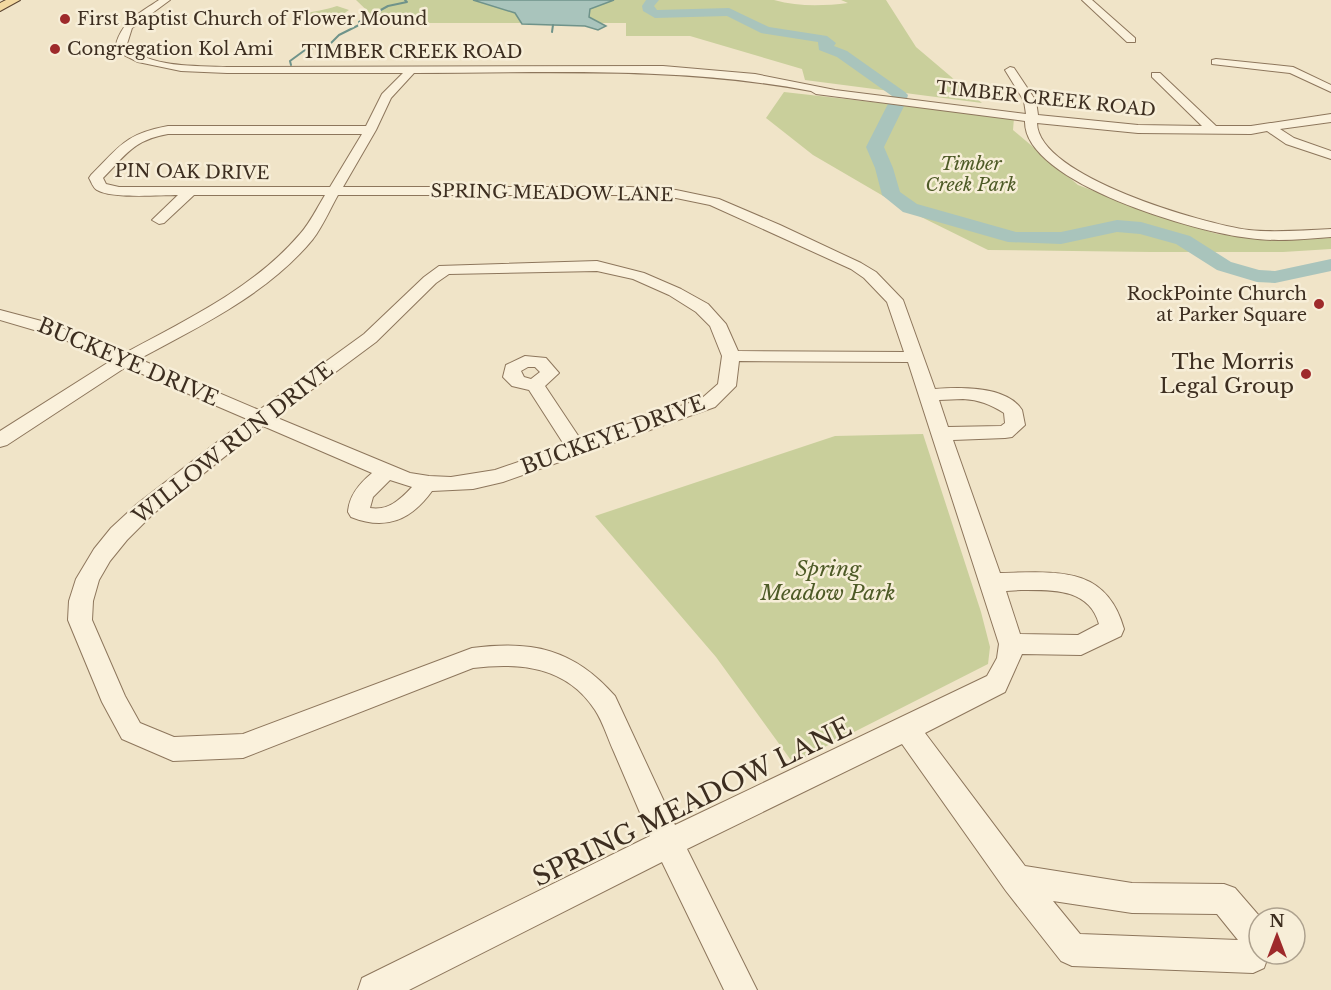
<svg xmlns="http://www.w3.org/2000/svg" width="1331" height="990" font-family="'Libre Baskerville',serif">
<rect width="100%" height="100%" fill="#f0e4c8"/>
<path fill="#c9cf9b" d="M 356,0 L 774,0 C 799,7 823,6 848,3 L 841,0 L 886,0 L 916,47 L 982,103 L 805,80 L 802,69 L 690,36 L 626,36 L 626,23 L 380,23 Z
M 337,6 L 349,10 C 332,22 319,21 300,16 C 313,10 324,11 337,6 Z
M 784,92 L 1014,118 L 1013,130 L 1078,185 L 1164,217 L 1217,234 L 1271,239 L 1331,238 L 1331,249 L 1283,252 L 1150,252 L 988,250 L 909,211 L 813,155 L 766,118 Z
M 923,434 L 981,612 L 990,647 L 988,664 L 793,763 L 716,657 L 595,516 L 835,436 Z"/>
<path fill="#a9c4bc" stroke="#6f938a" stroke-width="1.5" d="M 473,0 L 614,0 L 590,9 L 589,17 L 606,26 L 598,30 L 585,26 L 522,24 L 515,13 Z"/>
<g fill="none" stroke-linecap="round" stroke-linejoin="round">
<path stroke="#6f938a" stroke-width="2" d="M 552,32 L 553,25
M 291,65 L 290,61 L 305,50 L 329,45 L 339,35 L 359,25 L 359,22 L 388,6 L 407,2 L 405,0"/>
<path fill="#a9c4bc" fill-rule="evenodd" d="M 646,0 L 659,0 L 654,6 L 657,10 L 729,8 L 769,27 L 827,36 L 836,43 L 834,46 L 847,51 L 905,92 L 908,95 L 906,102 L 884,147 L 893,168 L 900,192 L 917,204 L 1016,232 L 1061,232 L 1117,220 L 1141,222 L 1190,236 L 1231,262 L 1259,270 L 1275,271 L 1331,259 L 1331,271 L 1275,283 L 1257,282 L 1217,270 L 1176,244 L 1140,234 L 1117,232 L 1061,244 L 1008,242 L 903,212 L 882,195 L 875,168 L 866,147 L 892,96 L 837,57 L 819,50 L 818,42 L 761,33 L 727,16 L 655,18 L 643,11 L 642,6 Z"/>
<g stroke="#8d765c" stroke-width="2">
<path id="minor" d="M 159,0 L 170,0 L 132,28 L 127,44 C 144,68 200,66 227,67 L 663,66 L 755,74 L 835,90 L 1026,114 L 1024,101 L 1005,70 L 1010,67 L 1014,68 L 1036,101 L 1038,115 L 1138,125 L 1202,126 L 1152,77 L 1152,73 L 1160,73 L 1216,126 L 1251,126 L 1331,114 L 1331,122 L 1280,129 L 1294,138 L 1331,151 L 1331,159 L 1286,144 L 1267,131 L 1251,134 L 1138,133 L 1037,123 C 1038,177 1204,224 1249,230 C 1276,233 1304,230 1331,229 L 1331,237 C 1304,239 1276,242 1249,238 C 1199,233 1023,183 1025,121 L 816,94 L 811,91 C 679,66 548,73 414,73 L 391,98 L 376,130 L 343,187 L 630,187 L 676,190 L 719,199 L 780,225 L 861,263 L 876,272 L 903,300 L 935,389 C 960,387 1007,386 1022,410 L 1025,425 L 1012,437 L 1005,438 L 953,440 L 1000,573 C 1056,572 1106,565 1124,629 L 1121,636 L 1081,655 L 1022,654 L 1005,692 L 925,733 L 1025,866 L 1132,883 L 1224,884 L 1235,888 L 1261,918 L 1259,918 L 1259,954 L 1269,954 L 1264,968 L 1253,973 L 1072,966 L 1061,961 L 1006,891 L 902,744 L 687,849 L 757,990 L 724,990 L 662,862 L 409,990 L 358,990 L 362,978 L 650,836 C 638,808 626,780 614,752 C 608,739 603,722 595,710 C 567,667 521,662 473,668 L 243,758 L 173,761 L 122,739 L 102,702 L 68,620 L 69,601 L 76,579 L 94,549 L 111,528 L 137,504 L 247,419 L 126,367 L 7,445 L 0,447 L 0,431 L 112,360 L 58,337 L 0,320 L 0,310 L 49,323 L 125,353 C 186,320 254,288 300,234 C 310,223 317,208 325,195 L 194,195 L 164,223 L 159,224 L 152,220 L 178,195 C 160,195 111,199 97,190 C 93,188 91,181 89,178 L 91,175 C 120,146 125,134 168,126 L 366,126 L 382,94 L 403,73 L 227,73 L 181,71 L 138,62 L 124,55 L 116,44 C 123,20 140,13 159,0 ZM 168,134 L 362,134 L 330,187 L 119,187 L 106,184 L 103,178 C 126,155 133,140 168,134 ZM 338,195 L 630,195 L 676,198 L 710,205 L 851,269 L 864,278 L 887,302 L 904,352 L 738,351 L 726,324 L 708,304 L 681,289 L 644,273 L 597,261 L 439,266 L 424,277 L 364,334 L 259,410 L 139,359 C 200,326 268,294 313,239 C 323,226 330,209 338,195 ZM 597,271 L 633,279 L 669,295 L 696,312 L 710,326 L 722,356 L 718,384 L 701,399 L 581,440 L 545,386 L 559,373 L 546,358 L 525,356 L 506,365 L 503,377 L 512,386 L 529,390 L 565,446 L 495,470 L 451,477 L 429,476 L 410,473 L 275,417 L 376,342 L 436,283 L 449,274 ZM 739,361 L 908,362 L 999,644 L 997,658 L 987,676 L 675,825 L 615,696 C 574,649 532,640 472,648 L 243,734 L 174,737 L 140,723 L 125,696 L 92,620 L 93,601 L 99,580 L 110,561 L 127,540 L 153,514 L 263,426 L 372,473 C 360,483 349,495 348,512 L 351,517 C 386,531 411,520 432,491 L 473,489 L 503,482 L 715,407 L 736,386 ZM 528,367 L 535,367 L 540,372 L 531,379 L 524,377 L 521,371 ZM 963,399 C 979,400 990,404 1004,413 L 1005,423 L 1001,426 L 948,427 L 939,400 ZM 390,480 L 412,487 C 400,500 388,511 370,508 L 373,497 ZM 1021,590 C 1052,590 1089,588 1099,624 L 1078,635 L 1020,634 L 1006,591 ZM 1053,901 L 1132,913 L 1217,914 L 1238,940 L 1080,934 Z
M 1082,0 L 1092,0 L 1135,38 L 1135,42 L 1127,42 Z
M 1216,59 L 1293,67 L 1331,85 L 1331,92 L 1290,73 L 1212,64 L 1212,60 Z"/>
</g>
<g stroke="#5b4430" stroke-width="2">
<path id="major" d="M 6,0 L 20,0 L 0,11 L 0,3 Z"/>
</g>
<use href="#minor" fill="#faf1dc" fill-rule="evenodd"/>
<use href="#major" fill="#f3d9a0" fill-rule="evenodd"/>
</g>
<g fill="#9e2a2b" stroke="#f7eed8" stroke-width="2">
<circle cx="65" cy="19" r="6"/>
<circle cx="55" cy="49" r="6"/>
<circle cx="1319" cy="304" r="6"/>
<circle cx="1306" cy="374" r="6"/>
</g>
<g text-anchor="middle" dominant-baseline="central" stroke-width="5" stroke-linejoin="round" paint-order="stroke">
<g font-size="18" fill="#3d2e20" stroke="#f7eed8" text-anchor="start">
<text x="77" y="19">First Baptist Church of Flower Mound</text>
<text x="67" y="49">Congregation Kol Ami</text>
<text x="1307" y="294" text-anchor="end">RockPointe Church<tspan x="1307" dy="21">at Parker Square</tspan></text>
</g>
<g font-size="18" fill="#3d2e20" stroke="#f7eed8">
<text x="412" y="52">TIMBER CREEK ROAD</text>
<text transform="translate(1046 99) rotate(6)">TIMBER CREEK ROAD</text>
<text transform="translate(192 172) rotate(1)">PIN OAK DRIVE</text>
<text transform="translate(552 193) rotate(1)">SPRING MEADOW LANE</text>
</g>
<g font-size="18" font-style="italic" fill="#4d5a26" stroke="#f7eed8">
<text x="971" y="164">Timber<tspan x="971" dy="21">Creek Park</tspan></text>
</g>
<g font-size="21" fill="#3d2e20" stroke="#f7eed8">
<text transform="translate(128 362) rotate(23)">BUCKEYE DRIVE</text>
<text transform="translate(613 435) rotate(-20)">BUCKEYE DRIVE</text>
<text transform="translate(233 443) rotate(-38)">WILLOW RUN DRIVE</text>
</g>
<g font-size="21" fill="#3d2e20" stroke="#f7eed8" text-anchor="end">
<text x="1294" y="362">The Morris<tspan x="1294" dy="24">Legal Group</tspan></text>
</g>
<g font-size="21" font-style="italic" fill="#4d5a26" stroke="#f7eed8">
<text x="828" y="569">Spring<tspan x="828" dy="24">Meadow Park</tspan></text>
</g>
<g font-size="26" fill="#3d2e20" stroke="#f7eed8">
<text transform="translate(692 802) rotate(-26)">SPRING MEADOW LANE</text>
</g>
</g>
<g transform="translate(1277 936)"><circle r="28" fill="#f7eed8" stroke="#ada18e" stroke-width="1.5"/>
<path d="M0-4.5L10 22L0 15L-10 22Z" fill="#9e2a2b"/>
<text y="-9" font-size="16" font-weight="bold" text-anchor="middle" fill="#3d2e20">N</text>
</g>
</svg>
